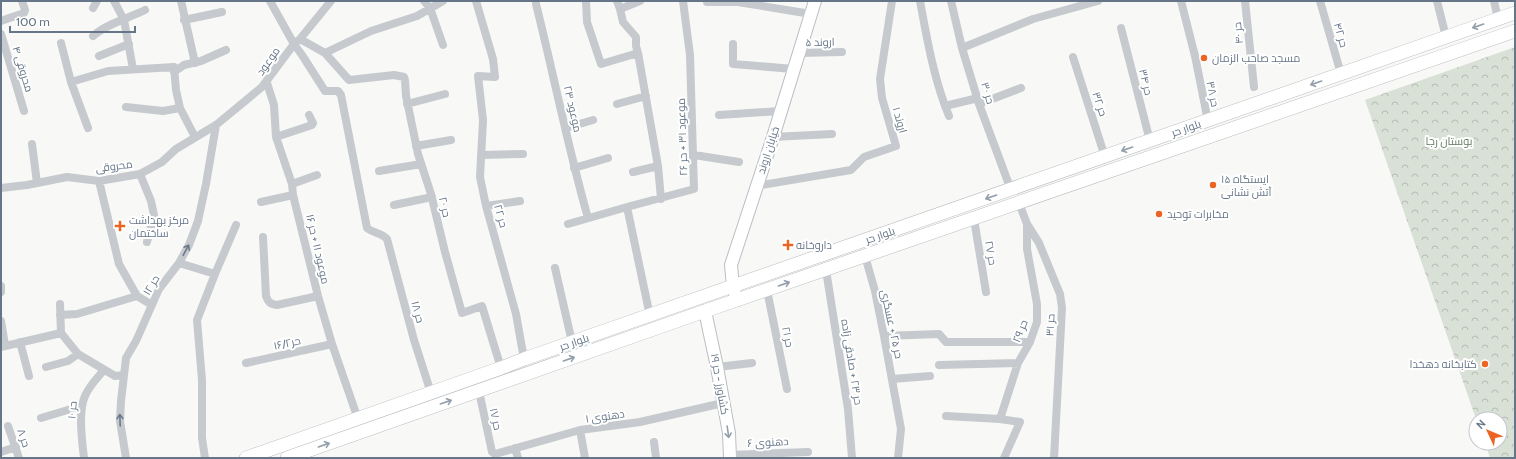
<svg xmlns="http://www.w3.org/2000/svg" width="1516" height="459" font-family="Cabin,Cairo,sans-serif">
<defs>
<pattern id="park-crowns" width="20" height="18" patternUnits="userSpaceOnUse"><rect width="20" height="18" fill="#d9e1d7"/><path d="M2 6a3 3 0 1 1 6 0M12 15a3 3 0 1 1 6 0" fill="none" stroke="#b4bbb4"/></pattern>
</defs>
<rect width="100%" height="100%" fill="#f8f9f6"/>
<path fill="url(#park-crowns)" d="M 1515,47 L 1515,458 L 1490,458 L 1485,443 L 1500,443 L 1500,419 L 1476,419 L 1365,100 Z"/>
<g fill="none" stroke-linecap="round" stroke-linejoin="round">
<g stroke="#babfc4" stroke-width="14">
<path id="secondary" d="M 737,300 L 733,287 L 731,265 L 773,137 L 815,1
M 705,311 L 717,367 L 729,433 L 730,458"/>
</g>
<g stroke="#b9bdc1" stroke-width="14">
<path id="primary" d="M 246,458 L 501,368 L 524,359 L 1515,13
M 287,458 L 705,311 L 1515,31"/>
</g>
<path stroke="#c6c9cd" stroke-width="8" d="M 114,1 L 124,20 L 133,69
M 181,1 L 195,63
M 270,1 L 294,44 L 302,55 L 325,91 L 338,91 L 341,95 L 367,228 C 373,233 382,233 387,239 L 414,340 L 431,393
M 424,1 L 430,8 L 443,45
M 476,1 L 493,59 L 495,77 L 478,76 L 483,120 L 480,177 L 486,206 L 516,314 L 524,359
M 586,1 L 587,22 L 601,64 L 638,53 L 636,46 L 636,37 L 623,22 L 620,9 L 640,1
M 617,1 L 620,9
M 920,1 C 927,39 934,80 949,116
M 951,1 L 962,48 L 979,104 L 1011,190
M 1181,1 L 1195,56 L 1208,121
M 1245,1 L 1254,87
M 1320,1 L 1341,74
M 1437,1 L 1446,37
M 1494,1 L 1498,19
M 707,2 L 738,2 L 811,14
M 536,4 C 554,76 568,148 588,218
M 93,8 L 97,1
M 184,20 L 222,12
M 1,21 L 24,13 L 25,10 L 22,1
M 1121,28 L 1150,141
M 1,34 L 24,111
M 93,36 C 106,24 129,18 145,10
M 300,39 L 325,53 L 349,80 L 394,75 L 404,77 L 405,80 L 406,96 L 418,154 L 431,194 L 445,252 L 462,313 L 482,306 L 501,368
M 61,43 L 71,82 L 88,128
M 733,44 L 733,64 L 794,69
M 962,48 L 1033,19 L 1098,1
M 325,53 L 371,31 L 417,16 L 443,1
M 638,53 L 658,166 L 661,199
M 799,53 L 842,52
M 99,56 L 129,44
M 1073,57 L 1105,157
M 174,72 L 184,65 L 201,61 L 226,50
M 71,82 L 108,71 L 174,67 L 176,90 L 180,108 L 195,137
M 267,83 L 274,105 L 276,137 L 292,184 L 293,195 L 318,296 L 332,344 L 358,419
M 407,104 L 445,94
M 617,104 L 646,96
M 979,104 L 1021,88
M 945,106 L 978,98
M 126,107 L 163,111 L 180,108
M 719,115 L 780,111
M 566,128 L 593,120
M 276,137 L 312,125 L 313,123 L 309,115
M 773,137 L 832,134
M 32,144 L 37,183
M 416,146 L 451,140
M 481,155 L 523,154
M 694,155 L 739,162
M 574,168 L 608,158
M 379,171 L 421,164
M 633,172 L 658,166
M 140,174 L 151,201 L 154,215 L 147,242
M 99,181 L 119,264 L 137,296 L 152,305
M 292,184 L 317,175
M 756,186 L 851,170 L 864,157 L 896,146 L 882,98 L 880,79 L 892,1
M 1,188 L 27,185 L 67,177 L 99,181 L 140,174 L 162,162 L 176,149 L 216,125 L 262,87 L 294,44 L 300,39 L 331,1
M 261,202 L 293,195
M 1019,203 L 1027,224 L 1039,243 L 1060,294 L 1062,308 L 1054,458
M 394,205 L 432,197
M 486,206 L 520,201
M 974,219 L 986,292
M 568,224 L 627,207
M 263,237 L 266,296 C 268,302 270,304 277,305 L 318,296
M 865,256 L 875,291 L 884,336 L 901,429 L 898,458
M 179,263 L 215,274
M 555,268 L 572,342
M 826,270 L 848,409 L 852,458
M 767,290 L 787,389
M 1,292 L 1,286
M 60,304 L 61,333 L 78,354 L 115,376 L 123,375
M 60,315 L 77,314 L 137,296
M 650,316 L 627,207 L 694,189 L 690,55 L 683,1
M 1,321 L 5,345
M 884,336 L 939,334 L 946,342 L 1030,342
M 20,342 L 29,376
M 1,347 L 61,333
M 246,363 L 332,344
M 939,365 L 1018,363
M 46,367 L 68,361 L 78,354
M 717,367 L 752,363
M 892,379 L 930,376
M 479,391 L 492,452 L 495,454 L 580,430 L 640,422 L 723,403
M 946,416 L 1000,419 L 1020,422 L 1004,458
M 41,418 L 81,406
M 1000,419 L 1018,363 L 1030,342 L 1037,322 L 1037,304 L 1027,249 L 1027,224
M 8,426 L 19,458
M 580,430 L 585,458
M 654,442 L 656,458
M 515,448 L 518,458
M 1,452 L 16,447
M 730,455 L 808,452
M 84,458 C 82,441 78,411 85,396 C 89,386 97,378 104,370
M 126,458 L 120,421 L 121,401 L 126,358 L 136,341 L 159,289 L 179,263 L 189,245 L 198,221 L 206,184 L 216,125
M 205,458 L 202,438 L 202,380 L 197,320 L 215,274 L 236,225"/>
<use href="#secondary" stroke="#fff" stroke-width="12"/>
<use href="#primary" stroke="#fff" stroke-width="13"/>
</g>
<defs><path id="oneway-shaft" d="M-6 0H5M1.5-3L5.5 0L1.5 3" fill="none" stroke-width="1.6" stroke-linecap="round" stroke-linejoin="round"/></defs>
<g stroke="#949fac">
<use href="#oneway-shaft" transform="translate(1478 26) rotate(161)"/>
<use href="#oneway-shaft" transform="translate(1316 83) rotate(161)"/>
<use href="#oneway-shaft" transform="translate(1127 149) rotate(161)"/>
<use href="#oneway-shaft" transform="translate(991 197) rotate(161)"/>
<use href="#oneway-shaft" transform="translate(784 284) rotate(-19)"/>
<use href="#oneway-shaft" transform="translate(569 359) rotate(-19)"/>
<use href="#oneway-shaft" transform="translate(446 402) rotate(-19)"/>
<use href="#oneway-shaft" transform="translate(728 432) rotate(82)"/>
<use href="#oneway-shaft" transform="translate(324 445) rotate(-19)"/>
</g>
<g stroke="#6b7a8b">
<use href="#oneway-shaft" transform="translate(186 250) rotate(-62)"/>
<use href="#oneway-shaft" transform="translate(120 420) rotate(-92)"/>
</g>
<g fill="#eb6423" stroke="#fff" stroke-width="1.5">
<circle cx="1204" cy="58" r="4"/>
<circle cx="1213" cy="185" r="4"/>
<circle cx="1159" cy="214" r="4"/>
<path d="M118 220h4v4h4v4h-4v4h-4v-4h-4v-4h4z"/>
<path d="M786 239h4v4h4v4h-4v4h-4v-4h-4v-4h4z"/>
<circle cx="1485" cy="364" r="4"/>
</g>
<g text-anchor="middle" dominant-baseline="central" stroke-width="4" stroke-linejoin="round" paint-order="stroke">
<g font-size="11" fill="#667688" stroke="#fff">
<text transform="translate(1238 33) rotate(-96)">حر ۴۰</text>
<text transform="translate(1341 35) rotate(74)">حر ۴۲</text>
<text transform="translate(820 42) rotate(-1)">اروند ۵</text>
<text transform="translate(268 61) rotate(-55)">موعود</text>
<text transform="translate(23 69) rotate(73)">محروقی ۴</text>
<text transform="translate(1146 82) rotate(76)">حر ۳۴</text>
<text transform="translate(988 93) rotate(73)">حر ۳۰</text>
<text transform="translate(1213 94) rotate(79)">حر ۳۸</text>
<text transform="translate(1100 104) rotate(72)">حر ۳۲</text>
<text transform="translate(573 109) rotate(77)">موعود ۲۳</text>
<text transform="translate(900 120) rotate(74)">اروند ۱</text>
<text transform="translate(1186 128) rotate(-19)">بلوار حر</text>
<text transform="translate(682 137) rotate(-92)">موعود ۳۱ + حر ۲۶</text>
<text transform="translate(768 150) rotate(-72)">خیابان اروند</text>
<text transform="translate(114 166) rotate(-7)">محروقی</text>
<text transform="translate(445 207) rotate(77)">حر ۲۰</text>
<text transform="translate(501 216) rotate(74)">حر ۲۲</text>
<text transform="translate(880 235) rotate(-19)">بلوار حر</text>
<text transform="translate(318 249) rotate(77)">موعود ۱۱ + حر ۱۶</text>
<text transform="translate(991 253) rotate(80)">حر ۲۷</text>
<text transform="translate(151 285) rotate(-59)">حر ۱۲</text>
<text transform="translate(418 312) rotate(75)">حر ۱۸</text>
<text transform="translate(892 324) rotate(78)">حر ۲۵ + عسگری</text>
<text transform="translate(1050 325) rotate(-87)">حر ۳۱</text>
<text transform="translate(1020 331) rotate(-69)">حر ۲۹</text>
<text transform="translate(788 337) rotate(79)">حر ۲۱</text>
<text transform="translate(574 342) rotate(-19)">بلوار حر</text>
<text transform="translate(287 343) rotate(-12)">حر۱۶/۲</text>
<text transform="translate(852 362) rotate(81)">حر ۲۳ + صادقی زاده</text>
<text transform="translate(720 384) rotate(80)">کشاورز - حر ۱۹</text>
<text transform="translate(72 410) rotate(-85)">حر ۱۰</text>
<text transform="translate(605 416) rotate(-8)">دهنوی ۱</text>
<text transform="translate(496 419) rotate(78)">حر ۱۷</text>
<text transform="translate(24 438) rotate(72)">حر ۸</text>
<text transform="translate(768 442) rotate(-3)">دهنوی ۶</text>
</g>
<g font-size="11" fill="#667688" stroke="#fff" text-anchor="start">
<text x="1212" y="58">مسجد صاحب الزمان</text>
<text x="1221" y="179">ایستگاه ۱۵<tspan x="1221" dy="13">آتش نشانی</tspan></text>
<text x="1167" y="214">مخابرات توحید</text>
<text x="129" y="220">مرکز بهداشت<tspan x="129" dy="13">ساختمان</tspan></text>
<text x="796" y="245">داروخانه</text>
<text x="1477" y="364" text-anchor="end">کتابخانه دهخدا</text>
</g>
<g font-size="11" fill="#647a61" stroke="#fff">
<text x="1449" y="141">بوستان رجا</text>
</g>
</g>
<rect width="1516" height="459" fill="none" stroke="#667688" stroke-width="4"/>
<g transform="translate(1488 431) rotate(314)"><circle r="19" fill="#ffffff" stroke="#c2c8cf"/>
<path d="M0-3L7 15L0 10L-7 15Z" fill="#eb6423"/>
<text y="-6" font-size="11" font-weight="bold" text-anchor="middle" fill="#667688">N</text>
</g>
<path d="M10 26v6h125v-6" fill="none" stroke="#667688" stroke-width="2"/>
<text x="16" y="26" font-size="12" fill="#667688" stroke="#ffffff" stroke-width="3" paint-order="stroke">100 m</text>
</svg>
